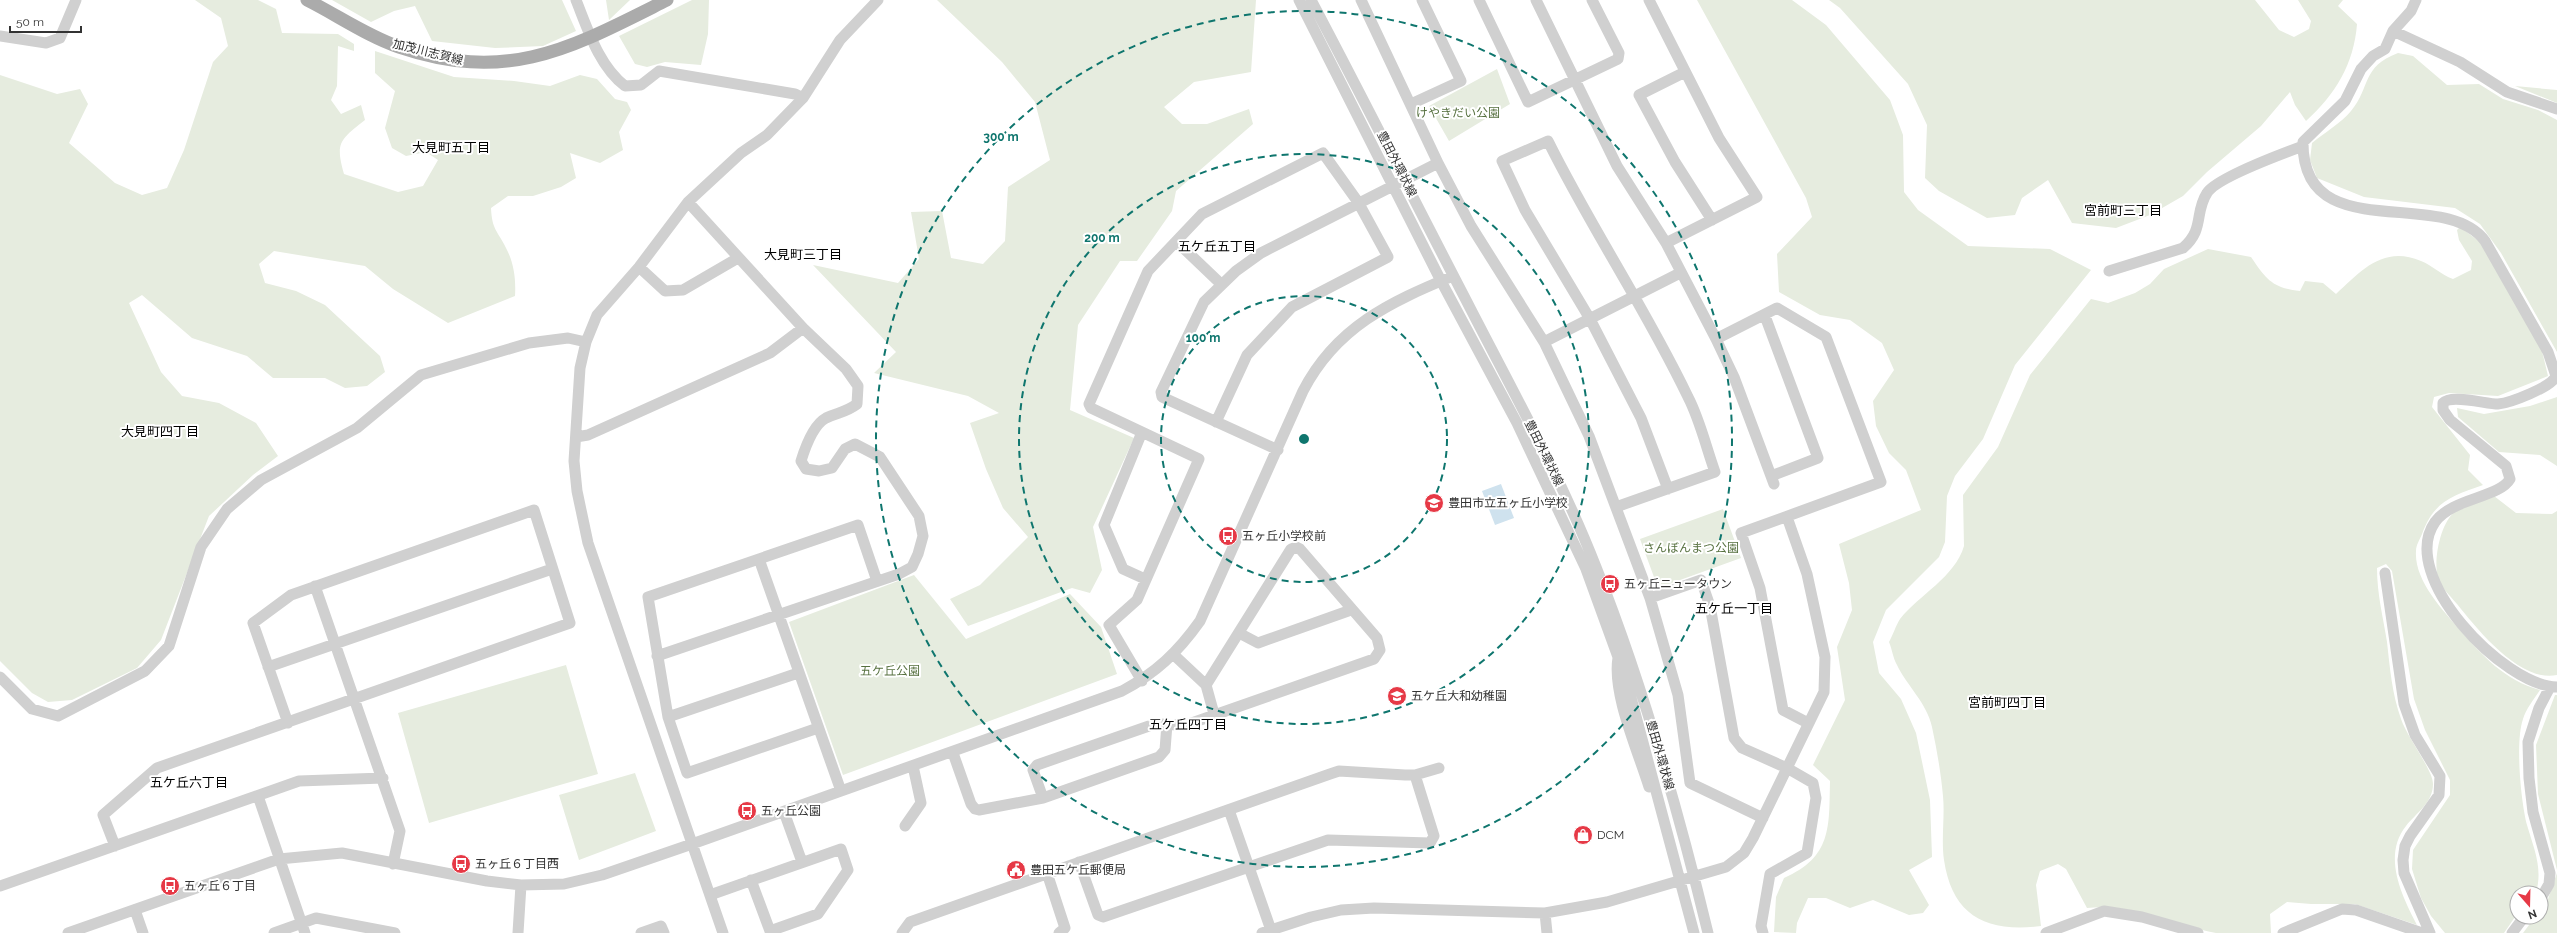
<svg xmlns="http://www.w3.org/2000/svg" width="2557" height="933" font-family="Raleway,'Noto Sans JP',sans-serif">
<rect width="100%" height="100%" fill="#fff"/>
<path fill="#e6ecdf" d="M 195,0 L 258,0 L 276,9 L 282,33 L 338,34 L 354,44 L 354,51 L 338,46 L 337,86 L 331,100 L 341,114 L 361,105 L 365,120 C 340,140 335,142 344,174 L 398,192 L 423,186 L 438,160 L 426,152 L 406,156 L 392,148 L 385,128 L 395,91 L 375,73 L 375,51 L 454,77 L 514,81 L 550,86 L 580,75 L 597,79 L 615,99 L 627,102 L 631,110 L 619,132 L 623,150 L 600,163 L 570,153 L 576,178 L 561,187 L 533,196 L 508,196 L 491,208 C 492,230 497,230 506,248 C 514,263 516,279 515,296 L 448,323 L 393,289 L 365,266 L 274,251 L 259,264 L 265,283 L 296,291 L 325,305 L 380,356 L 385,372 L 367,386 L 345,388 L 325,378 L 273,378 L 247,356 L 192,338 L 142,295 L 129,303 L 161,372 L 182,396 L 219,403 L 256,423 L 278,456 L 253,475 L 209,516 L 161,640 L 137,668 L 72,700 L 48,702 L 32,693 L 0,661 L 0,75 L 57,94 L 80,89 L 88,104 L 69,143 L 115,183 L 142,195 L 167,188 L 184,150 L 213,62 L 228,46 L 221,18 Z
M 332,0 L 562,0 L 576,31 L 543,46 L 495,48 L 432,41 L 415,6 L 394,11 L 371,22 Z
M 606,0 L 630,0 L 609,20 Z
M 692,0 L 709,0 L 708,34 L 701,65 L 665,62 L 647,67 L 635,64 L 619,36 Z
M 937,0 L 1256,0 L 1251,72 L 1194,82 L 1164,107 L 1182,124 L 1207,124 L 1249,109 L 1253,124 L 1176,191 L 1172,211 L 1137,261 L 1120,261 L 1078,325 L 1070,410 L 1134,438 L 1093,527 L 1102,570 L 1090,593 L 1072,588 L 968,626 L 950,599 L 980,585 L 1028,537 L 1003,508 L 986,469 L 970,423 L 999,413 L 968,396 L 874,373 L 896,352 L 813,265 L 898,283 L 919,259 L 911,212 L 942,211 L 951,258 L 983,264 L 1005,241 L 1008,187 L 1050,160 L 1035,102 L 1002,62 Z
M 1697,0 L 1792,0 L 1826,25 L 1890,100 L 1903,135 L 1904,192 L 1918,210 L 1968,246 L 2050,249 L 2091,270 L 2015,365 L 1983,439 L 1955,476 L 1947,496 L 1945,542 L 1939,557 L 1886,610 L 1873,642 L 1879,673 L 1901,699 L 1916,733 L 1930,800 L 1932,857 L 1909,870 L 1929,905 L 1923,913 L 1909,915 L 1873,900 L 1850,908 L 1826,898 L 1808,898 L 1797,923 L 1796,933 L 1774,932 L 1776,897 L 1784,878 C 1832,857 1829,827 1830,781 L 1813,765 L 1845,700 L 1837,647 L 1852,610 L 1849,583 L 1839,544 L 1921,510 L 1906,470 L 1889,453 L 1876,426 L 1873,401 L 1894,370 L 1882,343 L 1850,320 L 1820,315 L 1779,292 L 1777,254 L 1812,217 L 1806,198 Z
M 1829,0 L 2255,0 L 2279,30 L 2294,37 L 2309,29 L 2311,21 L 2298,0 L 2343,0 L 2338,6 L 2357,24 C 2354,64 2335,95 2306,121 L 2295,105 L 2290,92 L 2261,126 L 2207,172 L 2183,196 L 2150,215 L 2116,228 L 2072,223 L 2048,180 L 2022,198 L 2015,215 L 1987,218 L 1939,191 L 1925,178 L 1927,125 L 1908,84 L 1840,8 Z
M 2398,53 L 2413,56 L 2447,85 L 2479,84 L 2503,99 L 2538,110 L 2557,120 L 2557,352 L 2501,253 L 2480,224 L 2455,208 L 2364,197 L 2317,178 L 2310,160 L 2312,143 C 2324,133 2341,123 2351,111 C 2371,87 2361,67 2398,53 Z
M 1497,69 L 1510,104 L 1449,141 L 1429,106 Z
M 2515,86 L 2557,90 L 2557,103 Z
M 2460,227 L 2480,242 L 2542,351 L 2548,376 L 2498,396 L 2449,393 L 2434,397 L 2432,407 L 2470,455 L 2468,470 L 2483,485 C 2452,496 2434,501 2422,534 C 2420,539 2416,545 2416,551 C 2414,580 2442,609 2459,629 C 2482,655 2505,681 2540,690 C 2534,699 2526,709 2523,719 C 2515,742 2521,802 2527,825 C 2534,849 2543,868 2536,893 L 2517,893 L 2517,914 L 2504,933 L 2445,933 L 2431,916 L 2421,898 L 2412,869 L 2413,850 L 2450,795 L 2450,780 L 2425,730 L 2414,699 L 2392,571 L 2386,564 L 2377,568 C 2377,594 2383,617 2387,642 C 2390,669 2392,694 2401,719 C 2407,737 2433,770 2433,784 C 2433,803 2416,813 2406,826 C 2382,856 2402,896 2417,925 L 2355,904 L 2311,904 L 2287,902 L 2270,914 L 2271,933 C 2254,933 2233,933 2216,933 C 2172,925 2133,903 2087,908 L 2066,869 L 2058,864 L 2040,871 L 2036,885 L 2041,926 C 1984,933 1952,914 1944,860 C 1941,839 1945,817 1943,796 C 1941,774 1937,750 1932,727 C 1927,703 1907,686 1897,665 C 1893,658 1892,649 1889,642 C 1893,635 1896,625 1900,619 C 1919,595 1955,577 1964,546 L 1963,495 L 1998,447 L 2030,375 L 2091,299 L 2108,303 L 2135,293 L 2150,284 L 2164,269 L 2208,249 L 2251,257 C 2266,279 2272,288 2300,291 L 2305,281 L 2323,283 L 2336,294 C 2361,271 2383,245 2421,261 C 2432,265 2441,275 2453,279 L 2471,270 L 2472,261 L 2459,240 L 2457,230 Z
M 2557,397 L 2557,466 L 2540,455 L 2499,452 L 2458,417 L 2457,408 L 2484,414 L 2530,406 Z
M 2494,496 L 2516,513 L 2552,514 L 2557,511 L 2557,675 C 2520,683 2478,630 2457,604 C 2452,598 2444,590 2440,583 C 2431,567 2440,522 2455,512 C 2466,504 2482,501 2494,496 Z
M 1723,509 L 1741,558 L 1658,588 L 1640,539 Z
M 914,575 L 966,639 L 1070,594 L 1101,627 L 1117,674 L 843,775 L 789,622 Z
M 566,665 L 598,774 L 429,823 L 398,713 Z
M 2555,695 L 2557,695 L 2557,870 L 2538,794 L 2536,745 Z
M 635,773 L 656,831 L 579,860 L 559,795 Z
M 2557,873 L 2557,933 L 2523,933 L 2535,917 L 2541,917 L 2541,909 L 2547,902 Z"/>
<path fill="#cfe2ee" d="M 1501,484 L 1514,518 L 1495,525 L 1482,491 Z"/>
<g fill="none" stroke-linecap="round" stroke-linejoin="round">
<path stroke="#d0d0d0" stroke-width="11" d="M 576,0 C 588,30 599,66 625,86 L 641,85 L 659,71 L 795,94 L 803,98
M 1299,0 L 1441,281 L 1517,423 L 1586,569 L 1626,679 L 1694,933
M 1311,0 C 1364,100 1414,200 1466,300 C 1511,388 1560,475 1596,567 C 1643,685 1678,809 1708,933
M 1361,0 L 1438,163 L 1471,226 L 1544,342 L 1589,436 L 1650,598 L 1678,695 L 1690,783 L 1763,818
M 1479,0 L 1528,102 L 1618,59 L 1619,53 L 1592,0
M 1536,0 L 1617,166 L 1666,243 L 1716,339 L 1734,377 L 1774,484
M 1649,0 L 1719,138 L 1757,197 L 1666,243
M 2416,0 L 2411,11 L 2393,31 L 2385,49 L 2373,56 L 2361,69 L 2345,101 L 2303,142 C 2302,249 2444,185 2485,241 L 2548,352 L 2556,376 C 2552,387 2510,403 2498,404 C 2486,404 2451,394 2443,403 L 2443,410 L 2450,420 L 2506,466 L 2510,479 C 2499,498 2452,498 2435,522 C 2397,576 2504,686 2557,687
M 2393,31 L 2460,62 L 2507,92 L 2557,109
M 0,36 L 46,43 L 60,38 L 76,0
M 1685,72 L 1639,95 L 1675,162 L 1712,220
M 1411,104 L 1461,81 L 1422,0
M 1177,242 L 1221,284
M 639,267 L 665,291 L 683,290 L 738,258
M 2109,271 L 2183,248 C 2205,229 2194,213 2207,193 C 2216,178 2284,153 2303,146
M 1765,316 L 1818,458 L 1771,476
M 1716,339 L 1777,308 L 1826,337 L 1881,482 L 1741,533 L 1760,588 L 1783,710 L 1808,723
M 1544,342 L 1680,273
M 1142,432 L 1104,525 L 1123,569 L 1145,579
M 576,437 L 588,435 L 770,353 L 803,328
M 1278,450 L 1162,397 L 1161,392 L 1204,302 L 1236,271 L 1261,253 L 1438,163
M 1616,507 L 1715,472 C 1706,447 1700,420 1688,397 C 1646,309 1591,228 1548,141 L 1502,161 L 1525,210 L 1590,319 L 1641,418 L 1668,489
M 759,559 L 841,791
M 2385,573 L 2404,704 L 2415,735 L 2440,776 L 2439,795 L 2410,836 L 2405,846 L 2403,860 L 2404,873 L 2430,933
M 315,586 L 400,831 L 393,864
M 1650,598 L 1701,580 L 1710,606 L 1734,738 L 1742,748 L 1787,768 L 1813,783 L 1816,798 L 1807,853 L 1770,874 L 1761,926 L 1763,933
M 1239,633 L 1258,643 L 1351,610
M 1174,655 L 1206,685
M 657,656 L 899,574 L 912,567 L 918,554 L 923,536 L 919,516 L 880,457 L 855,444 L 845,449 L 832,468 L 819,471 L 806,469 L 801,461 C 805,448 813,425 826,418 C 838,412 845,413 857,404 L 858,386 L 846,369 L 803,328 L 688,202
M 1618,658 C 1612,694 1638,751 1649,787
M 268,667 L 552,569
M 0,677 L 32,709 L 58,716 L 145,671 L 169,646 L 201,547 L 227,509 L 261,480 L 357,428 L 421,375 L 529,343 L 568,338 L 586,342
M 1142,681 L 1109,625 L 1137,600 L 1199,459 L 1091,408 L 1089,404 L 1148,271 L 1202,214 L 1323,153 L 1358,202 L 1388,257 L 1292,307 L 1247,355 L 1216,422
M 668,717 L 798,673
M 818,728 L 687,773 L 668,717 L 648,597 L 858,525 L 877,581
M 953,753 L 971,804 L 975,809 L 979,810 L 1043,798 L 1159,757 L 1165,750 L 1167,724
M 258,796 L 305,933
M 1043,798 L 1033,770 L 1037,765 L 1149,726 L 1158,724 L 1186,725 L 1374,659 L 1380,650 L 1377,638 L 1300,549 L 1296,547 L 1291,549 L 1206,685 L 1214,714
M 1229,810 L 1272,933
M 784,812 L 802,862
M 905,826 L 921,803 L 913,766
M 115,846 L 103,815 L 157,768 L 570,623 L 534,510 L 291,595 L 253,623 L 288,723
M 1079,862 L 1098,915 L 1103,917 L 1328,840 L 1430,843 L 1434,836 L 1415,775
M 1047,873 L 1065,928 L 1059,933
M 0,886 L 299,781 L 383,778
M 710,895 L 841,849 L 848,870 L 818,914 L 770,931 L 751,880
M 2541,898 L 2549,884 L 2550,873 L 2533,812 L 2529,778 L 2528,742 L 2539,708 L 2550,687
M 135,910 L 143,933
M 1545,913 L 1547,933
M 68,933 L 279,859 L 342,853 L 487,881 L 521,885 L 564,884 L 602,875 L 692,844 L 1122,691 C 1156,673 1178,652 1200,621 L 1303,391 C 1336,327 1390,302 1453,276
M 274,933 L 316,918 L 395,933
M 518,933 L 521,885
M 641,933 L 661,926 L 664,933
M 723,933 L 588,543 L 577,491 L 574,461 L 580,368 L 586,342 L 597,315 L 639,267 L 688,202 L 741,153 L 767,135 L 803,98 L 840,40 L 878,0
M 902,933 L 910,922 L 1330,774 L 1339,771 L 1405,775 L 1415,775 L 1439,768
M 1262,933 L 1311,917 L 1341,910 L 1374,908 L 1545,913 L 1607,902 L 1726,867 L 1744,853 L 1753,838 L 1824,692 L 1825,657 L 1807,574 L 1787,517
M 2046,933 L 2104,911 L 2142,917 L 2198,933
M 2283,933 L 2342,909 L 2356,910 L 2422,933
M 2512,933 L 2524,917"/>
<path stroke="#ababab" stroke-width="13" d="M 307,0 C 337,15 367,36 399,47 C 509,84 571,48 667,0"/>
</g>
<g fill="none" stroke="#0f766e" stroke-width="2" stroke-dasharray="7 5">
<circle cx="1304" cy="439" r="143"/>
<circle cx="1304" cy="439" r="285"/>
<circle cx="1304" cy="439" r="428"/>
</g>
<defs>
<g id="school-disc" transform="scale(1)"><circle r="9.5" fill="#e63946" stroke="#fff"/><path d="M0-5L7-2L0 1L-7-2ZM-4 1L0 2.5L4 1V4Q0 6-4 4Z" fill="#fff"/></g>
<g id="bus-disc" transform="scale(1)"><circle r="9.5" fill="#e63946" stroke="#fff"/><path d="M-5-6H5V4H4V6H2V4H-2V6H-4V4H-5ZM-3.5-4V0h7V-4ZM-3.5 1.2v1.5H-2V1.2ZM2 1.2v1.5H3.5V1.2Z" fill="#fff"/></g>
<g id="shop-disc" transform="scale(1)"><circle r="9.5" fill="#e63946" stroke="#fff"/><path d="M-5-2.5h2.3a2.7 3.5 0 0 1 5.4 0H5L5.5 6h-11ZM-1.5-2.5h3a1.5 2.3 0 0 0-3 0Z" fill="#fff"/></g>
<g id="civic-disc" transform="scale(1)"><circle r="9.5" fill="#e63946" stroke="#fff"/><path d="M-.6-6.5H3V-4.5H.6V-3L4-1V1h2V6H-6V1h2V-1L-.6-3ZM-1.2 2.5V6h2.4V2.5Z" fill="#fff"/></g>
</defs>
<g fill-rule="evenodd">
<use href="#school-disc" x="1434" y="503"/>
<use href="#bus-disc" x="1228" y="536"/>
<use href="#bus-disc" x="1610" y="584"/>
<use href="#school-disc" x="1397" y="696"/>
<use href="#bus-disc" x="747" y="811"/>
<use href="#shop-disc" x="1583" y="835"/>
<use href="#bus-disc" x="461" y="864"/>
<use href="#civic-disc" x="1016" y="870"/>
<use href="#bus-disc" x="170" y="886"/>
</g>
<g text-anchor="middle" dominant-baseline="central" stroke-width="4" stroke-linejoin="round" paint-order="stroke">
<g font-size="12" fill="#333" stroke="#fff">
<text transform="translate(428 52) rotate(14)">加茂川志賀線</text>
<text transform="translate(1397 164) rotate(63)">豊田外環状線</text>
<text transform="translate(1544 453) rotate(64)">豊田外環状線</text>
<text transform="translate(1660 755) rotate(74)">豊田外環状線</text>
</g>
<g font-size="12" fill="#56703f" stroke="#fff">
<text x="1458" y="113">けやきだい公園</text>
<text x="1691" y="548">さんぼんまつ公園</text>
<text x="890" y="671">五ケ丘公園</text>
</g>
<g font-size="12" fill="#333" stroke="#fff" text-anchor="start">
<text x="1448" y="503">豊田市立五ヶ丘小学校</text>
<text x="1242" y="536">五ヶ丘小学校前</text>
<text x="1624" y="584">五ヶ丘ニュータウン</text>
<text x="1411" y="696">五ケ丘大和幼稚園</text>
<text x="761" y="811">五ヶ丘公園</text>
<text x="1597" y="835">DCM</text>
<text x="475" y="864">五ヶ丘６丁目西</text>
<text x="1030" y="870">豊田五ケ丘郵便局</text>
<text x="184" y="886">五ヶ丘６丁目</text>
</g>
<g font-size="13" fill="#000" stroke="#fff">
<text x="451" y="147">大見町五丁目</text>
<text x="2123" y="210">宮前町三丁目</text>
<text x="1217" y="246">五ケ丘五丁目</text>
<text x="803" y="254">大見町三丁目</text>
<text x="160" y="431">大見町四丁目</text>
<text x="1734" y="608">五ケ丘一丁目</text>
<text x="2007" y="702">宮前町四丁目</text>
<text x="1188" y="724">五ケ丘四丁目</text>
<text x="189" y="782">五ケ丘六丁目</text>
</g>
</g>
<circle cx="1304" cy="439" r="6" fill="#0f766e" stroke="#fff" stroke-width="2"/>
<g font-size="12" text-anchor="middle" font-weight="bold" fill="#0f766e" stroke="#fff" stroke-width="4" stroke-linejoin="round" paint-order="stroke">
<text x="1001" y="141">300 m</text>
<text x="1102" y="242">200 m</text>
<text x="1203" y="342">100 m</text>
</g>
<g transform="translate(2529 905) rotate(160)"><circle r="19" fill="#ffffff" stroke="#adadad"/>
<path d="M0-3L7 15L0 10L-7 15Z" fill="#e63946"/>
<text y="-6" font-size="11" font-weight="bold" text-anchor="middle" fill="#333333">N</text>
</g>
<path d="M10 26v6h71v-6" fill="none" stroke="#333333" stroke-width="2"/>
<text x="16" y="26" font-size="12" fill="#333333" stroke="#ffffff" stroke-width="3" paint-order="stroke">50 m</text>
</svg>
